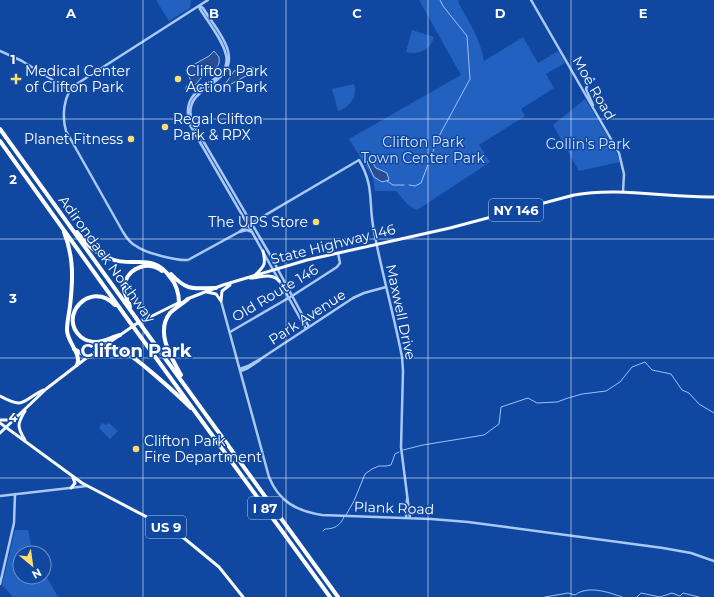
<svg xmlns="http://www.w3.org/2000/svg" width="714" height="597" font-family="Montserrat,sans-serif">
<rect width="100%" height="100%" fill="#1048a1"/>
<path fill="#2361c0" d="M 156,0 L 191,0 L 190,8 L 169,21 Z
M 419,0 L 458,0 L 459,4 C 470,24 480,38 484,61 L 523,37 L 538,63 L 558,51 L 565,63 L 546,74 L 554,88 L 521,109 L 525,116 L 479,145 L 490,162 L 417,210 L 408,205 L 396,191 L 375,191 L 373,178 L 349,139 L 461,75 Z
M 412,30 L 434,37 C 430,51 418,55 406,52 Z
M 354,84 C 358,97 350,107 338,111 L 332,89 Z
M 585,99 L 615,149 L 620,162 L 579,171 L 553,125 Z
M 102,423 L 106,425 L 109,423 L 118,431 L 110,439 L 99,428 Z
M 15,530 L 28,530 L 33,553 L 20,553 L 20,577 L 44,577 L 44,572 L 58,597 L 13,597 L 2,585 Z"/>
<path fill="#264e91" stroke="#9bc2f9" d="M 214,51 L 219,57 C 221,70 212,68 206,73 C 199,78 197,87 186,90 L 186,87 L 191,81 L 186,69 L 209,56 Z
M 251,67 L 254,68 L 253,72 L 224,88 L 224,85 L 228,80 L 234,71 Z
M 370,159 L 376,168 L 387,173 L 389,180 L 382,182 L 374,177 L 367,162 Z"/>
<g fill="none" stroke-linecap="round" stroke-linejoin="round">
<path stroke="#9bc2f9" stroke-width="1" d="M 387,181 L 393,185 L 404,185
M 409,185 L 415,186 L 421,183 L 438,138 L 470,79 L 467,36 L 443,6 L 440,0
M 403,450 L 423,445 L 484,435 L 499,424 L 501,407 L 528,398 L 537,403 L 557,402 L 568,398 L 582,394 L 606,391 L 620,382 L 632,367 L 645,362 L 652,370 L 671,374 L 682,390 L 689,393 L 699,404 L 714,413
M 346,515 L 354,501 L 365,474 L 372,469 L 379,466 L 386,466 L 391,465 L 395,454 L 399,452
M 323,531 L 325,529 C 334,529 340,526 344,517
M 545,597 L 568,593 L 575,595 C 588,585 608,592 622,597
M 637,597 L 641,593 L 660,597 L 672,593 L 680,596 L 683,593 L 699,597"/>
<path stroke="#a9c8f6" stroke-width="2.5" d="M 208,0 L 75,85 C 63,95 62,117 66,131 L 123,232 C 126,237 130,243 136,246 C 145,253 177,261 188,260 L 239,232 L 248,225
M 531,0 L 619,153 L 624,174 L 623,192
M 199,6 L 200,9 C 208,22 223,40 226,55 C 233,87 176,80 190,125 L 252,232 L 306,329
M 200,6 L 203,8 C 210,20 225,37 228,51 C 237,88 180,84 192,122 L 269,253 L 309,327
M 0,51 L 22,61 L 69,90
M 593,105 L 586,89 L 588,84 L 594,79
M 252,223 L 359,160 C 375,187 368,203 374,231 C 382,274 394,315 402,357 L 403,371 L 401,447 L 410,518
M 239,232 L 247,230 L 252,232
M 221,301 L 269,477 C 279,502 297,511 322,515 L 431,519 L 468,522 L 663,548 L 691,553 L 714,561
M 230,332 L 292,296 L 337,267 L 340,263 L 338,253
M 240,369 L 248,366 L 262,358 L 353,298 L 364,293 L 386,287
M 241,371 L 248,368 L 260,360
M 0,496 L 87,486
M 406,518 L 407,499
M 0,584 L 14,523 L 15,494"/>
<path stroke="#f8faff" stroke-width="3" d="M 255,275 C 265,266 266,264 263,251
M 250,278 C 260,278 272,272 279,281
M 207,292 L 216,294 L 221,301
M 187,299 L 223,285 L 307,260 L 450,228 L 574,195 C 620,187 667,198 714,197
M 221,301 L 222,291 L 230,285
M 94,353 L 136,324 L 180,302
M 0,396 C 25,409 20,402 43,390
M 0,420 L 7,420 L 16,416
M 0,423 L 82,483 L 164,526 L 185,539 L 219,567 L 243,597
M 0,433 L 46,389 L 89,356
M 25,440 C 17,427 17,424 25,411
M 71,488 L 75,483 L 73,478"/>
<path stroke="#fff" stroke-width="4" d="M 0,129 L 136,318
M 0,141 L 129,321
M 64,232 C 74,257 73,280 70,306 C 69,314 67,322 67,330 C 67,342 82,354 77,365
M 77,232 C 87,244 96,254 111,259 C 134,268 152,252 170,277 C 176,284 179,294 179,303
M 171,274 C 188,292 193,288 216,288
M 115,305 C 90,279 57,317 81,337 C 85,340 91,342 96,342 C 104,342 112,337 120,335
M 130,307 C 129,300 124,295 124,288 C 125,269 148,259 162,271
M 146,332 L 338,597
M 140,336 L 330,597
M 74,349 L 88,357 C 97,353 106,347 117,348 C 129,350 180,397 191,408
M 181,375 C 171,357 155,332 170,313 C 175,308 182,304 188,299"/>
<path stroke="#fff" stroke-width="4" d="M 136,318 L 146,332
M 129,321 L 140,336"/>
</g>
<path fill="none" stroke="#fff" stroke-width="1" stroke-opacity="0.55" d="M 143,0 L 143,597M 286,0 L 286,597M 428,0 L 428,597M 571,0 L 571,597M 0,119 L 714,119M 0,239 L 714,239M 0,358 L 714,358M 0,478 L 714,478"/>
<g fill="#ffdc6e" stroke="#1048a1" stroke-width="1.5">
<path d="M14 73h4v4h4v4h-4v4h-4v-4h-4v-4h4z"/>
<circle cx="178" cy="79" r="4"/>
<circle cx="165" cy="127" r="4"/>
<circle cx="131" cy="139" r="4"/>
<circle cx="316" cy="222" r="4"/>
<circle cx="136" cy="449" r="4"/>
</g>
<g text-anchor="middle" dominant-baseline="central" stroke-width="3" stroke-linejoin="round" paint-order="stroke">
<g fill="#1048a1" stroke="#b7c8e3" stroke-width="1">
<rect x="489" y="199" width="54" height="22" rx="3"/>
<rect x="248" y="497" width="34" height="22" rx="3"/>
<rect x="146" y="516" width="40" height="22" rx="3"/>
</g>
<g font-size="13" font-weight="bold" fill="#fff">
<text x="516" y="210">NY 146</text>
<text x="265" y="508">I 87</text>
<text x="166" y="527">US 9</text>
</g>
<g font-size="14" fill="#fff" stroke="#1048a1" text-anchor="start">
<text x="25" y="71">Medical Center<tspan x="25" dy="16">of Clifton Park</tspan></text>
<text x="186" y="71">Clifton Park<tspan x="186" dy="16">Action Park</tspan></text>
<text x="173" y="119">Regal Clifton<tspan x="173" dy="16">Park &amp; RPX</tspan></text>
<text x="123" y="139" text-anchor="end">Planet Fitness</text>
<text x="308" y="222" text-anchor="end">The UPS Store</text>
<text x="144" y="441">Clifton Park<tspan x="144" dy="16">Fire Department</tspan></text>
</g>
<g font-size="14" fill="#fff" stroke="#1048a1">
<text transform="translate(594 88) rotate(60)">Moe Road</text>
<text transform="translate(333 244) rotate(-14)">State Highway 146</text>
<text transform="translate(107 259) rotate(54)">Adirondack Northway</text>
<text transform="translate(275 293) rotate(-31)">Old Route 146</text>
<text transform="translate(401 312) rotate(78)">Maxwell Drive</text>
<text transform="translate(307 317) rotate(-33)">Park Avenue</text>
<text transform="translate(394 508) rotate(2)">Plank Road</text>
</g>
<g font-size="14" fill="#d2e4fe" stroke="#1048a1">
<text x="423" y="142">Clifton Park<tspan x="423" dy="16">Town Center Park</tspan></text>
<text x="588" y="144">Collin's Park</text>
</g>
<g font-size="18" font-weight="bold" fill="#fff" stroke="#1048a1">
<text x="136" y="351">Clifton Park</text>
</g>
</g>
<g font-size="13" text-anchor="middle" font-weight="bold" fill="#fff" stroke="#1048a1" stroke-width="3" stroke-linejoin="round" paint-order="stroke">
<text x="71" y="18">A</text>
<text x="214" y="18">B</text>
<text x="357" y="18">C</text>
<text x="500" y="18">D</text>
<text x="643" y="18">E</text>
<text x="13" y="64">1</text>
<text x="13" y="184">2</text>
<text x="13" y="303">3</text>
<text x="13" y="422">4</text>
</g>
<g transform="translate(32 565) rotate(151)"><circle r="19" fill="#1048a1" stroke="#7091c7"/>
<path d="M0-3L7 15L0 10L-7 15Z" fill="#ffdc6e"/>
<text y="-6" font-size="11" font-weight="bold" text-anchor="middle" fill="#ffffff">N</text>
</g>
</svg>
